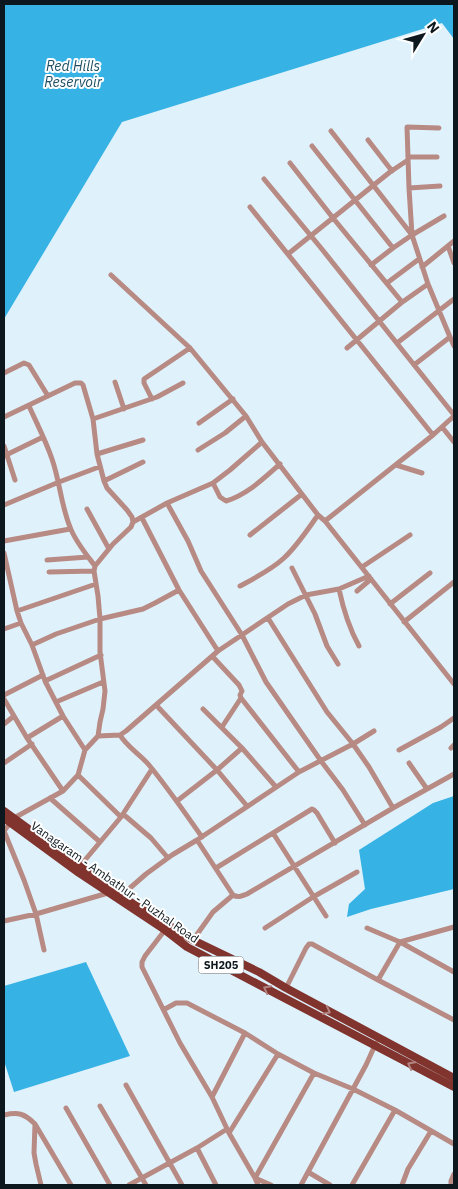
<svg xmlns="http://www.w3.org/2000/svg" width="458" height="1189" font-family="'IBM Plex Sans',sans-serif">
<rect width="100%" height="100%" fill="#dff2fc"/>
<path fill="#37b2e5" d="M 4,4 L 454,4 L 454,39 L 442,23 L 122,122 L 4,319 Z
M 454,796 L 454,889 L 371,909 L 347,917 L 349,904 L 365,889 L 359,850 L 433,803 Z
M 86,962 L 130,1056 L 14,1092 L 4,1061 L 4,986 Z"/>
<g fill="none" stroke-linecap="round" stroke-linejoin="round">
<path stroke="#b88a84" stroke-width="5" d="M 331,131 L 412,235 L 428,284 L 450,337 L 414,365
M 368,140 L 392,171
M 312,146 L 393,248
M 408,157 L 437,157
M 290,163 L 333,218 L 402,302
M 264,179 L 321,248 L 454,415
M 409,188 L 440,186
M 250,207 L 433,435
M 412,235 L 444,216
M 448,246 L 454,263
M 288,254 L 390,172 L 408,160
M 371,265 L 393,248 L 412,235 L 409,188 L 407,127 L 439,128
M 422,267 L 454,241
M 111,275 L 190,348 L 246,416 L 262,442 L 318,515 L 325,521 L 433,435 L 454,416
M 387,283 L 419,259
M 450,337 L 454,346
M 397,343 L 454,299
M 347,348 L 401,303 L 428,284
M 4,373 L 24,363 L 29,365 L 48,396
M 115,382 L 124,409
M 152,399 L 144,383 L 144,379 L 190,348
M 29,406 C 37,424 46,441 52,459 C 60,482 61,505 70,527 C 75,541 86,554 95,566
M 4,417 L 75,383 L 81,383 L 83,385 L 93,419 L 97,454 L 104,481 L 107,488 L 127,510 L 132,517 L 133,522 L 131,527 L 113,544 L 95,566 L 94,571 L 98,596 L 100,619 L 100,652 L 105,691 L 103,709 L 100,722 L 98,736 L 85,750 L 78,775 L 63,791 L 14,818 L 4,831 L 24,880 L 36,914 L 44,950
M 93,419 L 157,397 L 183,383
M 199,423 L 233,399
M 442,427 L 454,442
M 4,446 L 15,480
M 198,450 L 225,433 L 246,416
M 97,454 L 143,440
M 4,456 L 43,437
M 396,465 L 422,473
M 104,481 L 143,462
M 213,483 L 220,497 L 226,501 C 247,495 264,478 280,464
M 167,503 L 188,541 L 201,571 L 242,635 L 266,682 L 321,761 L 343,790 L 365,825
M 4,505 L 59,482 L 99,467
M 87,509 L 109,549
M 142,518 L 179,590 L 218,651
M 325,521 L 454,684
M 133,522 L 167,503 L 213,483 L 230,470 L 262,442
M 250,535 L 302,494
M 4,541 L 70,529
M 4,553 L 17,611 L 21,623 L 32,645 L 45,681 L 63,716 L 85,750
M 47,560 L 88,557
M 362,567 L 410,535
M 292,568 L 315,614 L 327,646 L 338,664
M 49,572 L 94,571
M 240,586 C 255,578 271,570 284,558 C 297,546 308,529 318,515
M 339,589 C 343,608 349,628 359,646
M 357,591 L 371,579
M 390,604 L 430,573
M 17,611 L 96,584
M 268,618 L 327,712 L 353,744 L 369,767 L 393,808
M 404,622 L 454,582
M 4,629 L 21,623
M 32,645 L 56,634 L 100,619 L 143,609 L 155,603 L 179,590
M 212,656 L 239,685 L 242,691 L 240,695 L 241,698 L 222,727
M 45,681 L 101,655
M 4,695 L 43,675
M 241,698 L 299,772
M 4,699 L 27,738 L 63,791
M 56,702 L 103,682
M 157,706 L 217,770 L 247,806
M 203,709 L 242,748 L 276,787
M 4,724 L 14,716
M 120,735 C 127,747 140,754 149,765 C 168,788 185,813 202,837
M 98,736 L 120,735 L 126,731 L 218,651 L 288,604 L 306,595 L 339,589 L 369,576
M 27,738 L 63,716
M 451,748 L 454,745
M 399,750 L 441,727 L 454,718
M 4,763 L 32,744
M 409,763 L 427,789
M 78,775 L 121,817
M 50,798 L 100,842
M 177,801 L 217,770 L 242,748
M 123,814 L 151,838 L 168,858
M 273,833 L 326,916
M 197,840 L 233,895 C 238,898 242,896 247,894 L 393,808 L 454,774
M 80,866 L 121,817 L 152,769
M 216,868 L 312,809 L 314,810 L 317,813 L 335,843
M 121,898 L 130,888 L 146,874 L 172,855 L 197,840 L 299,772 L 353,744 L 374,731
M 4,921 L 36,914 L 108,893
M 265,928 L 313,897 L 357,872
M 367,928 L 400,942 L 454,972
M 165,930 L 145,956 L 142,962 L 142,967 L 180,1043 L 212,1097 L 229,1133 L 255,1178 L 271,1185
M 193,940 L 213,912 L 233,895
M 378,980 L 400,942 L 454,927
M 286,988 L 306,948 L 309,944 L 312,944 L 378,980 L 454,1020
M 165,1009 L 176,1003 L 187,1003 L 245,1033 L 212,1097
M 245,1033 L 278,1054 L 314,1073
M 126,1085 L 182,1185
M 100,1106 L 146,1185
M 66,1108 L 110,1185
M 4,1115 C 18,1112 24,1113 35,1124 L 71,1185
M 35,1124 L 34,1153 L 36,1164 L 41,1185
M 229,1133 L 278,1054
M 197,1148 L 216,1185
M 308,1172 L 330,1185
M 129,1185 L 197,1148 L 227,1129
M 258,1185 L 255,1178 L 314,1073 L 353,1089 L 395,1110 L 454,1144
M 301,1185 L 366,1065 L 376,1043
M 352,1185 L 395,1110
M 402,1185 L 408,1169 L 431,1131
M 451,1185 L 451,1181 L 454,1174"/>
<path stroke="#81342e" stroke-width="8" d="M 4,811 L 122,897 L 193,940 L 259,972 L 286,988 L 454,1078
M 4,818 L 79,873 L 165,930 L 187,947 L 454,1087"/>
</g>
<defs><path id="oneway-chevron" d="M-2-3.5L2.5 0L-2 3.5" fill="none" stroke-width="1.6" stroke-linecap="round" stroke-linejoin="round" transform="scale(1.25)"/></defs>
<g stroke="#b38582">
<use href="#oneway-chevron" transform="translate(267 989) rotate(-152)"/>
<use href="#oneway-chevron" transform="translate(327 1011) rotate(28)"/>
<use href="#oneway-chevron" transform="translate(411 1065) rotate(-153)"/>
</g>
<g text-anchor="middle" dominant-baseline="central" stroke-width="4" stroke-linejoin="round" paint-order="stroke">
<rect fill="#fff" stroke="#565d62" stroke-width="1" x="198.5" y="956.5" width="45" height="17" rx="4"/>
<g font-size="11" font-weight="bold" fill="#0d181e">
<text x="221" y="965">SH205</text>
</g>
<g font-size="12" fill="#0d181e" stroke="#fff">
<text transform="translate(115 882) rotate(35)">Vanagaram - Ambathur - Puzhal Road</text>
</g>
<g font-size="14" font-style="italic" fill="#1e4e64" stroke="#fff">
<text x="73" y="66">Red Hills<tspan x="73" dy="16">Reservoir</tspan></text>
</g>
</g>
<rect width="458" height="1189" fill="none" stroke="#0d181e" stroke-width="10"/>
<g transform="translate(423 35) rotate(53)" stroke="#ffffff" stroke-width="4" paint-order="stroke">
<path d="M0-4L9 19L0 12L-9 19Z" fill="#0d181e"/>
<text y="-8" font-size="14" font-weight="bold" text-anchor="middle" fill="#0d181e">N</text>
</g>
</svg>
